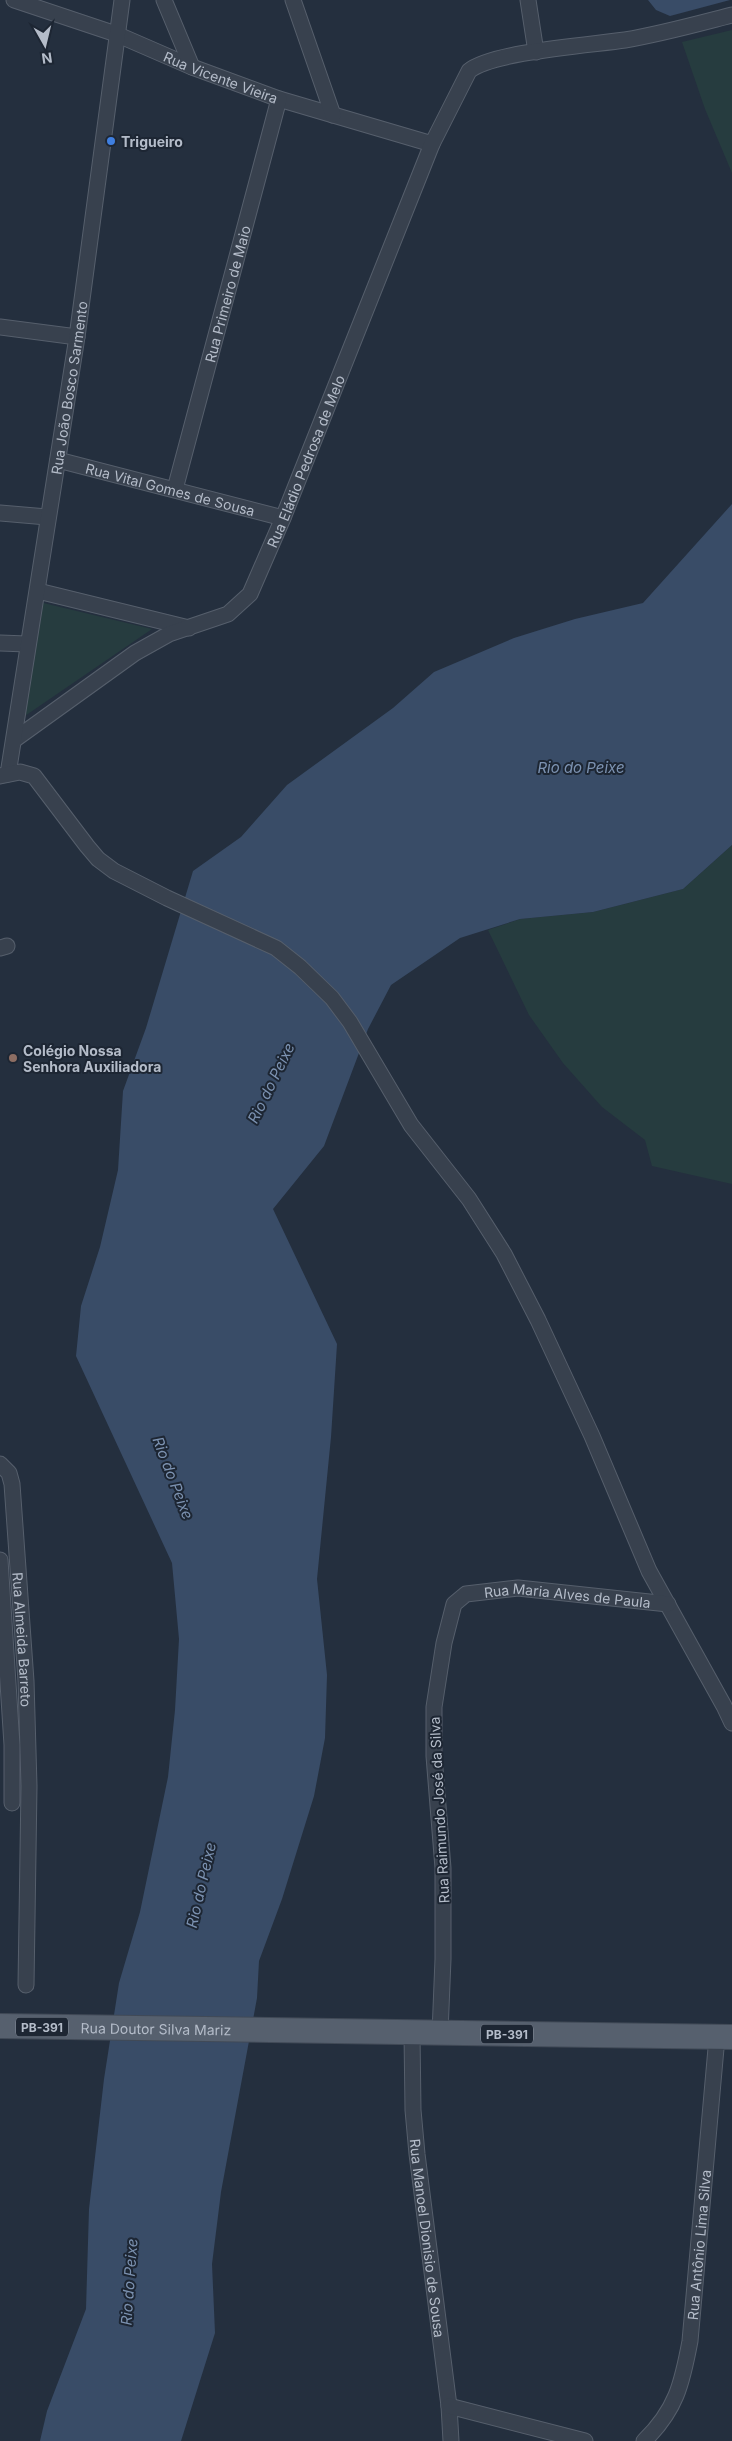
<svg xmlns="http://www.w3.org/2000/svg" width="732" height="2441" font-family="Inter,sans-serif">
<rect width="100%" height="100%" fill="#242f3e"/>
<path fill="#263c3f" d="M 732,30 L 732,173 L 705,109 L 682,42 Z
M 35,601 L 152,629 L 19,720 Z
M 732,845 L 732,1184 L 652,1166 L 645,1140 L 602,1107 L 563,1063 L 529,1015 L 488,930 L 520,919 L 593,912 L 683,889 Z"/>
<path fill="#394c67" d="M 648,0 L 730,0 L 670,16 L 656,10 Z
M 732,504 L 732,845 L 683,889 L 593,912 L 520,919 L 460,938 L 391,985 L 368,1029 L 324,1146 L 273,1209 L 337,1344 L 331,1437 L 317,1579 L 327,1675 L 325,1738 L 314,1796 L 282,1899 L 259,1961 L 257,1998 L 221,2192 L 212,2264 L 215,2333 L 181,2441 L 40,2441 L 47,2411 L 86,2309 L 89,2209 L 104,2079 L 119,1983 L 140,1912 L 168,1777 L 175,1710 L 179,1639 L 172,1563 L 76,1356 L 81,1306 L 100,1247 L 118,1170 L 123,1091 L 146,1028 L 193,871 L 241,837 L 287,785 L 393,708 L 434,672 L 514,638 L 575,619 L 643,603 Z"/>
<g fill="none" stroke-linecap="round" stroke-linejoin="round">
<g stroke="#565f6c" stroke-width="17">
<g id="street">
<path id="s1" d="M 14,0 L 116,34 L 192,67 L 279,99 L 432,144"/>
<path d="M 164,0 L 192,67"/>
<path d="M 293,0 L 333,115"/>
<path d="M 528,0 L 536,52"/>
<path d="M 0,327 L 77,337"/>
<path id="s2" d="M 58,460 L 283,518"/>
<path id="s3" d="M 175,489 L 279,99"/>
<path d="M 0,513 L 47,517"/>
<path d="M 38,591 L 189,628"/>
<path d="M 0,643 L 27,644"/>
<path id="s4" d="M 14,740 L 135,653 L 169,634 L 228,614 L 250,594 L 283,518 L 432,144 L 469,71 C 491,52 591,45 625,40 C 661,34 697,24 732,15"/>
<path id="s5" d="M 8,774 L 77,337 L 122,0"/>
<path d="M 0,776 L 20,772 L 34,776 L 87,846 L 98,859 L 114,871 L 167,898 L 276,948 L 300,967 L 332,998 L 350,1022 L 411,1125 L 469,1199 L 504,1254 L 538,1320 L 592,1436 L 649,1571 L 724,1706 L 732,1723"/>
<path d="M 0,948 L 7,946"/>
<path id="s6" d="M 0,1464 L 9,1473 L 12,1484 L 26,1681 L 29,1786 L 26,1985"/>
<path d="M 0,1560 L 12,1745 L 12,1803"/>
<path id="s7" d="M 440,2033 L 443,1959 L 443,1868 L 434,1756 L 434,1707 L 444,1643 L 454,1604 L 466,1594 L 518,1588 L 668,1604"/>
<path id="s8" d="M 412,2034 L 413,2110 L 417,2154 L 449,2406 L 451,2441"/>
<path d="M 449,2406 L 585,2441"/>
<path id="s9" d="M 644,2441 C 676,2410 682,2384 690,2341 L 717,2037"/>
</g>
</g>
<g stroke="#414a57" stroke-width="26">
<g id="primary">
<path id="s10" d="M 0,2026 L 732,2037"/>
</g>
</g>
<use href="#street" stroke="#38414e" stroke-width="15"/>
<use href="#primary" stroke="#56606e" stroke-width="24"/>
</g>
<circle fill="#3f7fe0" stroke="#1d2633" stroke-width="2" cx="111" cy="141" r="5"/>
<circle fill="#8d6e63" stroke="#1d2633" stroke-width="2" cx="13" cy="1058" r="5"/>
<g text-anchor="middle" dominant-baseline="central" stroke-width="4" stroke-linejoin="round" paint-order="stroke">
<g fill="#1d2633" stroke="#878f9c" stroke-width="1">
<rect x="16" y="2017.5" width="52" height="19" rx="4"/>
<rect x="481" y="2024.5" width="52" height="19" rx="4"/>
</g>
<g font-size="12" font-weight="bold" fill="#b4bcc9">
<text x="42" y="2027">PB-391</text>
<text x="507" y="2034">PB-391</text>
</g>
<g font-size="14" fill="#b4bcc9" stroke="#1d2633">
<text stroke="none"><textPath href="#s1" startOffset="221">Rua Vicente Vieira</textPath></text>
<text stroke="none"><textPath href="#s3" startOffset="202">Rua Primeiro de Maio</textPath></text>
<text stroke="none"><textPath href="#s5" startOffset="391">Rua João Bosco Sarmento</textPath></text>
<text stroke="none"><textPath href="#s4" startOffset="424">Rua Eládio Pedrosa de Melo</textPath></text>
<text stroke="none"><textPath href="#s2" startOffset="116">Rua Vital Gomes de Sousa</textPath></text>
<text stroke="none"><textPath href="#s7" startOffset="549">Rua Maria Alves de Paula</textPath></text>
<text stroke="none"><textPath href="#s6" startOffset="180">Rua Almeida Barreto</textPath></text>
<text transform="translate(439 1810) rotate(-93)">Rua Raimundo José da Silva</text>
<text stroke="none"><textPath href="#s10" startOffset="156">Rua Doutor Silva Mariz</textPath></text>
<text stroke="none"><textPath href="#s8" startOffset="205">Rua Manoel Dionisio de Sousa</textPath></text>
<text stroke="none"><textPath href="#s9" startOffset="209">Rua Antônio Lima Silva</textPath></text>
</g>
<g font-size="14" font-weight="bold" fill="#b4bcc9" stroke="#1d2633" text-anchor="start">
<text x="121" y="141">Trigueiro</text>
<text x="23" y="1050">Colégio Nossa<tspan x="23" dy="16">Senhora Auxiliadora</tspan></text>
</g>
<g font-size="15" font-style="italic" fill="#7c92b1" stroke="#1d2633">
<text x="581" y="767">Rio do Peixe</text>
<text transform="translate(271 1083) rotate(-64)">Rio do Peixe</text>
<text transform="translate(173 1478) rotate(69)">Rio do Peixe</text>
<text transform="translate(201 1885) rotate(-77)">Rio do Peixe</text>
<text transform="translate(129 2282) rotate(-86)">Rio do Peixe</text>
</g>
</g>
<g transform="translate(45 45) rotate(172)" stroke="#1d2633" stroke-width="4" paint-order="stroke">
<path d="M0-4L9 19L0 12L-9 19Z" fill="#b4bcc9"/>
<text y="-8" font-size="14" font-weight="bold" text-anchor="middle" fill="#b4bcc9">N</text>
</g>
</svg>
